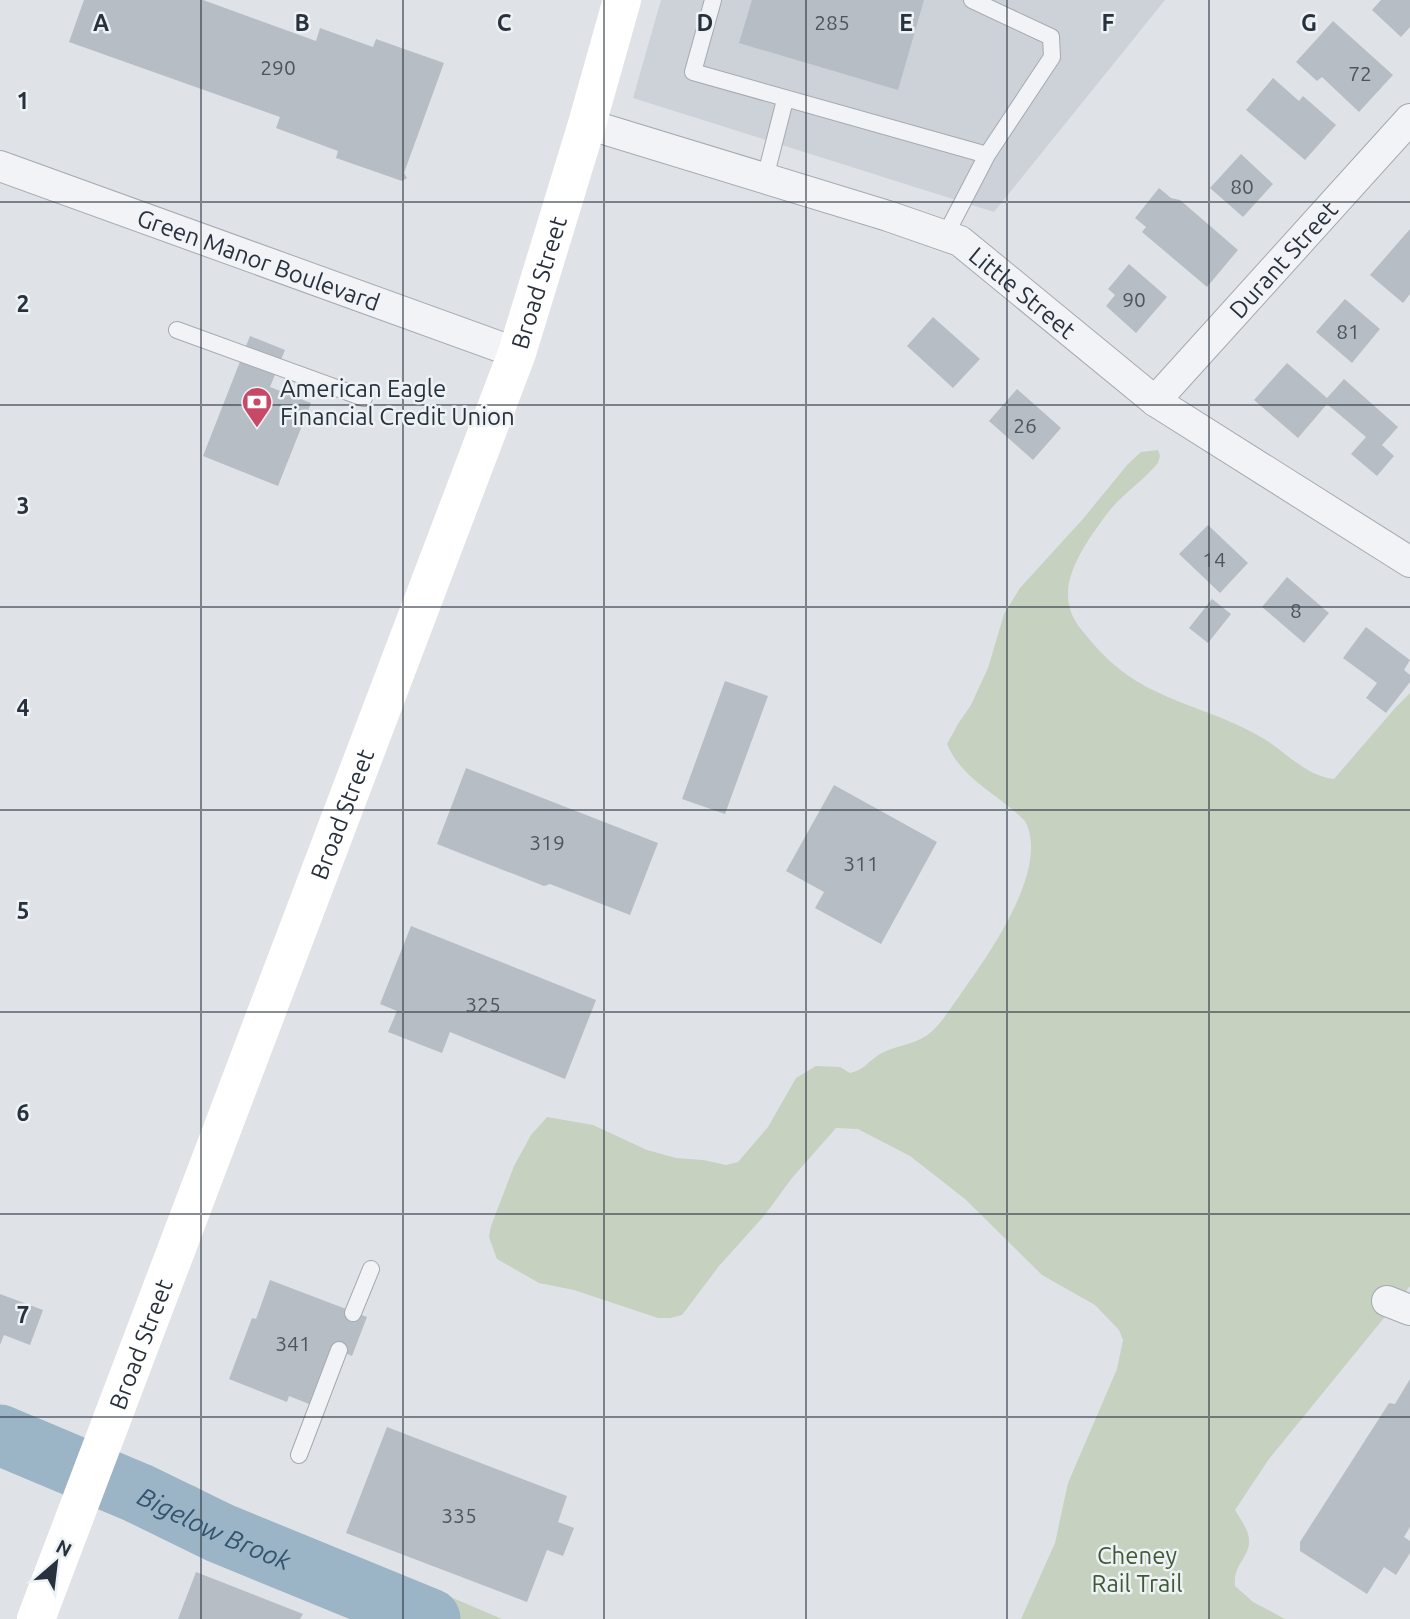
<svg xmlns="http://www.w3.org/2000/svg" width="1410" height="1619" font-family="Ubuntu,sans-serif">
<rect width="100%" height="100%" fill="#dfe3e7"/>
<path fill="#cdd2d9" d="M 661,0 L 1165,0 L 994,212 L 633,98 Z"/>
<path fill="#c6d1c0" d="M 1158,450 L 1160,456 L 1158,463 C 1142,482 1121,495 1106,515 C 1090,537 1067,568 1068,596 C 1068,611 1076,624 1085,634 C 1127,687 1164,695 1224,719 C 1238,725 1253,732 1266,740 C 1289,755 1307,776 1334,779 L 1396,707 L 1410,693 L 1410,1286 L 1269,1459 L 1235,1510 C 1240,1519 1250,1531 1249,1542 C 1249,1558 1233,1564 1235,1586 L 1253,1602 L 1285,1619 L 1021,1619 L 1055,1543 L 1068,1483 L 1117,1369 L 1123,1340 L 1119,1330 L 1095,1305 L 1042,1275 L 965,1199 L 910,1156 L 858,1129 L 836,1128 L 792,1178 L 764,1216 L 719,1266 L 682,1315 L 670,1318 L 658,1318 L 574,1290 L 539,1283 L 497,1259 L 489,1237 L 491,1226 L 514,1166 L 531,1135 L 547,1117 L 593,1125 L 647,1150 L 676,1158 L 703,1160 L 726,1165 L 738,1162 L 768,1127 L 796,1078 L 816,1066 L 840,1067 L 850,1073 C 863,1070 866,1064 877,1056 C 893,1045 914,1046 930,1033 C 942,1023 951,1007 960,995 C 987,957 1051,869 1025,821 C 999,794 963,781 947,744 L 958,724 L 971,705 L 988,668 L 1004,614 L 1020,588 L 1082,520 L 1128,464 L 1141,452 Z
M 182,1484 L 195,1486 L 222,1503 L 335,1552 L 406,1578 L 502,1619 L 368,1619 L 263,1578 L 211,1562 L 182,1546 L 173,1538 L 172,1496 L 174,1491 Z"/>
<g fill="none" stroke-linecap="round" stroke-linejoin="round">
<path stroke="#9bb4c6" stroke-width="61" id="s1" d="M 0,1435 L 138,1493 L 220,1533 L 430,1619"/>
</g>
<path fill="#b6bdc4" d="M 84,0 L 203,0 L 316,41 L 320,28 L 373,47 L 376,39 L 444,63 L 404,173 L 407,178 L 402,181 L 336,158 L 338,151 L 276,128 L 280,117 L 69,42 Z
M 752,0 L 924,0 L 898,90 L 739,43 Z
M 1381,0 L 1410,0 L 1410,27 L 1401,37 L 1372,10 Z
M 1333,21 L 1393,75 L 1359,112 L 1322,77 L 1317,81 L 1296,62 Z
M 1273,78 L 1299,101 L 1303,96 L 1336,125 L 1305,160 L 1246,110 Z
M 1241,154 L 1273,184 L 1243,217 L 1210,188 Z
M 1159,188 L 1171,198 L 1180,200 L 1238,250 L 1207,287 L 1142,232 L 1146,227 L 1135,218 Z
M 1410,229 L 1410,294 L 1403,303 L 1370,275 Z
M 1129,264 L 1167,297 L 1136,333 L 1106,306 L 1115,295 L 1108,289 Z
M 1345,299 L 1380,329 L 1352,363 L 1316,332 Z
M 933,317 L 980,359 L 953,388 L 907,346 Z
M 250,336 L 285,350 L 270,387 L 311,403 L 278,486 L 203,456 Z
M 1287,363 L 1327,398 L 1344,379 L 1398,427 L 1382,445 L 1394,456 L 1377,476 L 1351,454 L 1366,437 L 1327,404 L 1298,438 L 1254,400 Z
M 1017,389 L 1061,428 L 1033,460 L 989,421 Z
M 1208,525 L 1248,563 L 1220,593 L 1179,554 Z
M 1287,577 L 1329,613 L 1304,643 L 1262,607 Z
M 1212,599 L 1231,614 L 1208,643 L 1189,628 Z
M 1366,627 L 1410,660 L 1404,670 L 1410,675 L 1410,682 L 1386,713 L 1366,698 L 1377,683 L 1343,658 Z
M 725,681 L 768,696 L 725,814 L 682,799 Z
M 466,768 L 658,843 L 630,915 L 550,884 L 544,886 L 437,844 Z
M 834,785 L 937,842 L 881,944 L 815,908 L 824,892 L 786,871 Z
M 411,926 L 596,1000 L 565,1079 L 450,1032 L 442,1053 L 388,1032 L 397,1011 L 380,1004 Z
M 270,1280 L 367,1317 L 352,1356 L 331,1347 L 309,1404 L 289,1396 L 287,1402 L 229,1379 L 252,1318 L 256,1319 Z
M 0,1294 L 43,1310 L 30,1345 L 4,1335 L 0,1345 Z
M 1410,1379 L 1410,1527 L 1404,1537 L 1410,1541 L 1410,1553 L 1396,1575 L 1384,1567 L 1367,1594 L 1300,1551 L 1300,1542 L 1389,1403 L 1395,1404 Z
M 387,1427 L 567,1496 L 558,1522 L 574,1528 L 563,1556 L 547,1550 L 527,1602 L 346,1533 Z
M 196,1572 L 303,1614 L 300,1619 L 178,1619 Z"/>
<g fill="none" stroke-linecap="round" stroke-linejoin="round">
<g stroke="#a4aab1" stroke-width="18">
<path id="service" d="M 713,0 L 693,72 L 987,155 L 945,236
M 972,0 L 1051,37 L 1052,57 L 987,155
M 765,178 L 785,100
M 177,330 L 364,398
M 353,1313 L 371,1269
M 299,1455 L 339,1350"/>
</g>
<g stroke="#a4aab1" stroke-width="32">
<g id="minor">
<path id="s2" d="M 587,124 L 888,216 L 960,241 L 1155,401 L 1410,562"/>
<path id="s3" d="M 0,166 L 517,353"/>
<path id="s4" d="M 1155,401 L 1410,119"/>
<path d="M 1387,1301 L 1410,1310"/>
</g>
</g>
<use href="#service" stroke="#f1f3f6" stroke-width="16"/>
<use href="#minor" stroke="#f1f3f6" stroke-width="30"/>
<path stroke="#fff" stroke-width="38" id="s5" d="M 36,1619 L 517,353 L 587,124 L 622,0"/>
</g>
<path fill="none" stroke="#28323e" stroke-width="2" stroke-opacity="0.55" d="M 201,0 L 201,1619M 403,0 L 403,1619M 604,0 L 604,1619M 806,0 L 806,1619M 1007,0 L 1007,1619M 1209,0 L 1209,1619M 0,202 L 1410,202M 0,405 L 1410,405M 0,607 L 1410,607M 0,810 L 1410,810M 0,1012 L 1410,1012M 0,1214 L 1410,1214M 0,1417 L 1410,1417"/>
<defs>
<g id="bank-pin" transform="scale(1.575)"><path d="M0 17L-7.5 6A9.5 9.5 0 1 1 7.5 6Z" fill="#c84868" stroke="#eef2f5"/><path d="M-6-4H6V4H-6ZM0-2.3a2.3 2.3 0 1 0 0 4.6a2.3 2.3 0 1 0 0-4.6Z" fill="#fff"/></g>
</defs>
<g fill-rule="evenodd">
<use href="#bank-pin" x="257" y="402"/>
</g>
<g text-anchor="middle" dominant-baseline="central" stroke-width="5" stroke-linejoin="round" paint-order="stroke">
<g font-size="21" fill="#4c5560">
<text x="832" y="22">285</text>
<text x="278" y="67">290</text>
<text x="1360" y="73">72</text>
<text x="1242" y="186">80</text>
<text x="1134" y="299">90</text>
<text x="1348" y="331">81</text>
<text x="1025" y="425">26</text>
<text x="1214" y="559">14</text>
<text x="1296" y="610">8</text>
<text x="547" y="842">319</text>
<text x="861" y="863">311</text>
<text x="483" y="1004">325</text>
<text x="293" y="1343">341</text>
<text x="459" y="1515">335</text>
</g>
<g font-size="24" fill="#28323e" stroke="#eef2f5">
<text stroke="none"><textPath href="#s3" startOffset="275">Green Manor Boulevard</textPath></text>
<text stroke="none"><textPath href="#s4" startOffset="191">Durant Street</textPath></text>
<text stroke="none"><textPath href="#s5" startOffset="1428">Broad Street</textPath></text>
<text stroke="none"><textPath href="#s2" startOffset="472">Little Street</textPath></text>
<text stroke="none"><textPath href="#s5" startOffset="861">Broad Street</textPath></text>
<text stroke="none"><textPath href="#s5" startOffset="294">Broad Street</textPath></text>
</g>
<g font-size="24" fill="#28323e" stroke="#eef2f5" text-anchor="start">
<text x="280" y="388">American Eagle<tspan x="280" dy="28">Financial Credit Union</tspan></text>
</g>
<g font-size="24" fill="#405936" stroke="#eef2f5">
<text x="1137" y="1555">Cheney<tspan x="1137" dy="28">Rail Trail</tspan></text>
</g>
<g font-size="26" font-style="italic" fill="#345570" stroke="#eef2f5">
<text stroke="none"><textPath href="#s1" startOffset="234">Bigelow Brook</textPath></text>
</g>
</g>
<g font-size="23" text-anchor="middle" font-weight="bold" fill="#28323e" stroke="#eef2f5" stroke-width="5" stroke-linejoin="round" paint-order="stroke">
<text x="101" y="31">A</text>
<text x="302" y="31">B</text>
<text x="504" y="31">C</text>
<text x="705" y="31">D</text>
<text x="906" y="31">E</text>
<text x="1108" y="31">F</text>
<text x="1309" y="31">G</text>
<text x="23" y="109">1</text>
<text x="23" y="312">2</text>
<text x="23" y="514">3</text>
<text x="23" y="716">4</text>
<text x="23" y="919">5</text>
<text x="23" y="1121">6</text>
<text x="23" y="1323">7</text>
</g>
<g transform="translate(56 1563) rotate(28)" stroke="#eef2f5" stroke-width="5" paint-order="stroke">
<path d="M0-5L12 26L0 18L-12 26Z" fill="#28323e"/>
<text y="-10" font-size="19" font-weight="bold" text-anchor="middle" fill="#28323e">N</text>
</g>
</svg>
